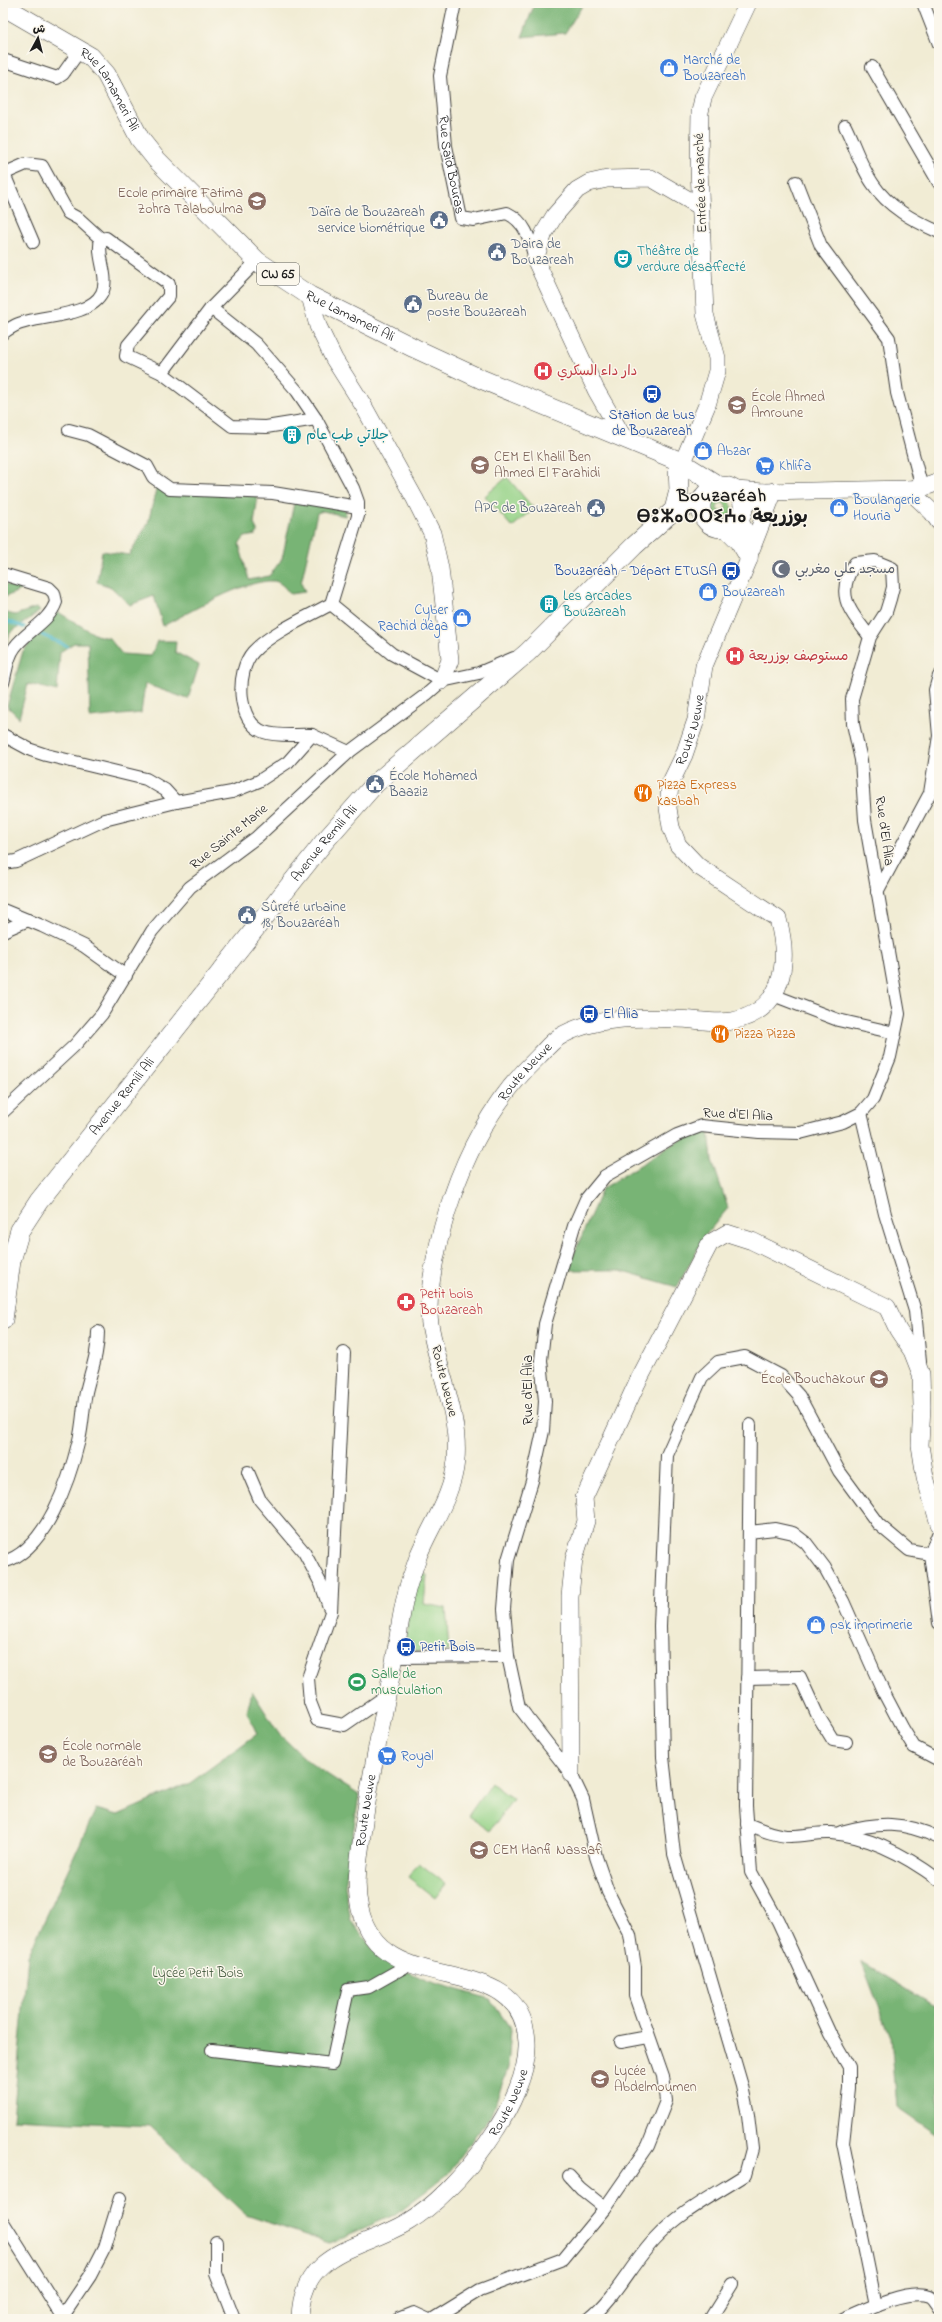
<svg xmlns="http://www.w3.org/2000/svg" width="942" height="2322" font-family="'Indie Flower','Playpen Sans Arabic','Noto Sans Tifinagh',sans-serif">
<rect width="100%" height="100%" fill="#fbf7ec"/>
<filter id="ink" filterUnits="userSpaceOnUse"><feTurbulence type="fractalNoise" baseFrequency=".025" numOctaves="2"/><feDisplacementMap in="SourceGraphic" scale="8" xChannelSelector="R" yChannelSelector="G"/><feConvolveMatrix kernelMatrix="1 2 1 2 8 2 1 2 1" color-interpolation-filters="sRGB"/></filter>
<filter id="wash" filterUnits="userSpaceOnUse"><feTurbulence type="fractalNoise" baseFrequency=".012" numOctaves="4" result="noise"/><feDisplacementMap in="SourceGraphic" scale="16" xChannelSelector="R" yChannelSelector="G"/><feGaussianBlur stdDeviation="0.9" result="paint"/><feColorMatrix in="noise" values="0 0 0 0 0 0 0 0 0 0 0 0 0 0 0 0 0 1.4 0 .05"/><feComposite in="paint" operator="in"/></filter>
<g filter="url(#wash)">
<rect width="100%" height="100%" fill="#f1ecd4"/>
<path fill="#95d287" stroke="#587752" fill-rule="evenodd" d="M 507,477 L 534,509 L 512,527 L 485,496 Z
M 720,497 L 728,499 L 732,506 L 731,513 L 724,518 L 716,516 L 711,509 L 713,501 ZM 723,502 L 727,508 L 721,512 L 717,510 L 717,506 Z
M 418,1572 L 427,1575 L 424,1604 L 446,1608 L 449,1651 L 416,1651 L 406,1647 L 409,1604 Z
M 491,1783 L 513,1799 L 490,1831 L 468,1816 Z
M 419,1863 L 446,1884 L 435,1898 L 408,1877 Z"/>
<path fill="#78b474" stroke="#4a6848" d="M 535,3 L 584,3 L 565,33 L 522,37 Z
M 157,486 L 258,496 L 254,524 L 258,532 L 256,535 L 245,537 L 239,544 L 249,580 L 269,576 L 282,559 L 294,503 L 306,503 L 346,510 L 345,516 L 323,511 L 317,513 L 301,583 L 305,592 L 290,594 C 286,589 281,582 274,581 C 245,579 190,612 163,626 L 154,596 L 130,605 L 111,587 L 97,582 L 102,551 L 129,555 L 148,523 Z
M 3,584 L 23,589 L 3,598 Z
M 36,608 L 40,611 L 10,633 L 3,653 L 3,612 L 15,615 Z
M 58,612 L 96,635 L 109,638 L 122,654 L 151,656 L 157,641 L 176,641 L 175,652 L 199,665 L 188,699 L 145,684 L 141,713 L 90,718 L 88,643 L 74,643 L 60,652 L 57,691 L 28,684 L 19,718 L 7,706 L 23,651 Z
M 709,1131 L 712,1160 L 728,1208 L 705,1236 L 677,1287 L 620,1270 L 567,1270 L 602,1189 L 678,1141 Z
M 252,1691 L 279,1734 L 310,1763 L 359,1795 L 345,1886 L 351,1921 L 381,1959 L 428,1981 L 490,1999 L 511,2029 L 508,2068 L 491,2115 L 447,2175 L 394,2215 L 329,2243 L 246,2215 L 150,2126 L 13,2119 L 28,1956 L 96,1809 L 118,1815 L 190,1783 L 257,1734 L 247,1712 Z
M 861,1961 L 939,2009 L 939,2136 L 897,2107 L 891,2037 Z"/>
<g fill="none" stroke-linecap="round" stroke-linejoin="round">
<path stroke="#49b6c5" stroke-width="3.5" d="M 3,620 L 24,627
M 42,635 L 67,646"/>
</g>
</g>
<g filter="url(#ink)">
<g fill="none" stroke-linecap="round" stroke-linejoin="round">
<g stroke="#3c3b38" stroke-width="14">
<g id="street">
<path id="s1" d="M 455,3 L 440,76 L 446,146 L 461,218 L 474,220 L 507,213 C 526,222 530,240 535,259"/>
<path d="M 923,3 L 939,44"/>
<path d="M 3,60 L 57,78 L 63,74 L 80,50"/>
<path d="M 872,67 L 939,183"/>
<path d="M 845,126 C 854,144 861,167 873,184 C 888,207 914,221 939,232"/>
<path d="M 3,174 L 26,164 L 42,166 L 68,213 L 79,219 L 101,239"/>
<path d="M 4,174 L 33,242"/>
<path d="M 796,182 L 821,246 L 889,338 L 897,393 L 922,488"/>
<path d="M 257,261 L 211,308 L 162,373 L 232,426 L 266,427 L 316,419"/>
<path d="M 211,308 L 256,344 L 297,391 L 316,419 L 353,488 L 358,502 L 358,516 L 331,604 C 309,616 269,634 253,652 C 236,671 236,722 264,732 C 278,737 298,734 312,735"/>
<path d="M 3,333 C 7,330 12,327 16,325 C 37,315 90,318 102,293 C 110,276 96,257 101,239 L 106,238 L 169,284 L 169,296 L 128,345 L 126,356 L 162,373"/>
<path d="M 69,430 L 88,435 L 147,466 L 153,477 L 170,489 L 273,493 L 358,507"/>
<path d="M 3,574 L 49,588 L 54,593 L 56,602 C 49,622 27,631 15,647 C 7,657 6,672 3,683"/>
<path d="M 331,604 L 392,654 L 442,681"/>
<path d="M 3,735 L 31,750 L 46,755 L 146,779 L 165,790 L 176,802"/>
<path d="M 3,863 L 16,861 L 104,820 L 176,802 L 232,792 L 259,781 L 288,762 L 312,735 L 349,752"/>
<path d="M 877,892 L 930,793 L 939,736 L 935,690 L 939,676"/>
<path d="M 3,910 L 42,926 L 84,946 L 126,976"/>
<path d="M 3,931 L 28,920"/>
<path d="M 773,995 L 838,1020 L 895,1033"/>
<path d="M 3,1112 L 75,1045 L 102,1014 L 152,931 L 190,887 L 257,837 L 349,752 L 427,694 L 442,681 L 479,673 L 514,658"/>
<path d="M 861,1113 L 885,1214 L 915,1311 L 920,1361"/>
<path d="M 344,1353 L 331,1612 L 308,1678 L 310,1702 L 317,1720 L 344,1725 L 386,1696"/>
<path d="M 750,1425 L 746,1806 L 751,1872 L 778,1921 L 830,2034 L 849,2067 L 849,2088 L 843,2143 L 876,2305"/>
<path d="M 248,1472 L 260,1500 L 304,1552 L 321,1584 L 329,1607"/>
<path d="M 749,1532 L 775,1529 L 793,1533 L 806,1543 L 825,1568 L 843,1601 L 883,1691 L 903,1729 L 914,1747 L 939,1760"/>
<path d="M 939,1532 L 930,1554 L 939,1623"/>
<path d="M 3,1562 C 46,1551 70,1478 79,1440 C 83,1424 83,1407 86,1392 C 91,1370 98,1355 98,1332"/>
<path d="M 395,1657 L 508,1656"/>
<path d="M 747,1678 L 800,1677 L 817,1714 L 833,1740 L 846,1742"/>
<path d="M 747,1824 C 762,1830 776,1836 791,1836 C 805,1836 818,1832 831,1833 C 871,1836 908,1857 939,1880"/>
<path d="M 841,1832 C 879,1822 903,1821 939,1838"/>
<path d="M 621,2042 L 648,2037"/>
<path d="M 212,2050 L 332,2064 L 348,1990 L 369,1987 L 408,1965"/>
<path d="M 569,2176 L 580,2188 L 605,2208"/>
<path d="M 3,2222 L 64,2319"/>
<path d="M 216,2242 L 216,2273 L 234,2319"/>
<path d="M 63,2316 L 90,2276 L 105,2247 L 120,2198"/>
<path d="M 399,2319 L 414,2313 L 427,2319"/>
<path d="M 433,2319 L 480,2290 L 563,2259 L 605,2208 L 648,2146 L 666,2101 L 663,2076 L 635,1996 L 635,1967 L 630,1935 L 608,1892 L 596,1857 L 583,1799 L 571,1774 L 519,1707 L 508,1656 L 504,1609 L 508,1560 L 532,1481 L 543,1431 L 545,1401 L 541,1360 L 545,1324 L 574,1226 L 586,1199 L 605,1176 L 677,1135 L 701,1126 L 759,1132 L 800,1133 L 843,1122 L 861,1113 L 873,1099 L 890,1057 L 899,1014 L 865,820 L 861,760 L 853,724 L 852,699 L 870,637 L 886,612 L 890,599 L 893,587 L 892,568 L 875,561 L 855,563 C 834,595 850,611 870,637"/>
<path d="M 589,2319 C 616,2298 631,2264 655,2239 C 680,2212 714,2195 745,2175 L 752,2149 L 748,2115 L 742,2086 L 674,1854 L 663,1757 L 660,1626 L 667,1455 L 702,1377 L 718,1362 L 745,1357 L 781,1376 L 799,1396 L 839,1471 L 878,1524 L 909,1550 L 930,1554"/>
<path d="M 714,2319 L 712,2316 L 732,2284"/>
<path d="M 843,2319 C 863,2310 909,2288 929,2296 C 933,2298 936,2304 939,2308"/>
</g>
</g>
<g stroke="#3c3b38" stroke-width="18">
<g id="secondary">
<path d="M 310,296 L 318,326 L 334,359 L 363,405 L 415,499 L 432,533 L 440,568 L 450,660 L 442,681"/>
<path d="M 623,437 L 596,390 L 535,259 L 544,233 L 555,215 L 577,190 L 589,183 L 607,179 L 651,178 L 701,207"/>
<path d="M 683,462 L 707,405 L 717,371 L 717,358 L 705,314 L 699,167 L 700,112 L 703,98 L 748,3"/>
<path d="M 908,489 L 932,512 L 939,522"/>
<path d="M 735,490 L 764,492 L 908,489 L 922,488 L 939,482"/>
<path d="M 743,506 L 764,492"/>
<path d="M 725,528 L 739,542 L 749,559"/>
<path d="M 751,550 L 774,491"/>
<path d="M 571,1774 L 570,1596 L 574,1559 L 586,1521 L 584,1498 L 637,1383 L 710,1243 L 727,1233 L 752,1241 L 887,1307 L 898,1330 L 912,1351 L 921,1374 L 922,1406 L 920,1445 L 925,1477 L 939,1524"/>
<path id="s2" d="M 300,2319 C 301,2249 361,2250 408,2222 C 457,2193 530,2101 527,2042 C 522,1944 382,2005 360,1909 C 354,1884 359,1860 362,1835 C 370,1777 382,1720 394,1662 C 399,1634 401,1607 410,1580 C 413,1572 416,1563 419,1554 C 432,1523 453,1495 456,1460 C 460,1413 437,1369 430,1324 C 425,1292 441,1227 452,1197 C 470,1144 498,1095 539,1056 C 545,1050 551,1042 559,1037 C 592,1017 638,1017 676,1019 C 694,1019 714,1024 732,1021 C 784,1011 790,963 778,919 L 698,866 L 678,845 L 671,827 L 668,808 L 670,784 L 684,755 L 696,720 L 704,666 L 749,559 C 752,543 747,533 739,520"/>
</g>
</g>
<g stroke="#3c3b38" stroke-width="20">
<g id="primary">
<path id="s3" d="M 3,6 L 91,57 L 106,74 L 140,139 L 156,159 L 257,261 L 310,296 L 414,348 L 481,379 L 679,461 L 719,486"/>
<circle cx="722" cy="507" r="21"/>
<path d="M 674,510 L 679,490 L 678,468"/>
<path id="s4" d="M 3,1320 L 11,1261 L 20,1230 L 39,1201 L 324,842 L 375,784 L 528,652 L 634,546 L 674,510 L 701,502"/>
</g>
</g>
<use href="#street" stroke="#fff" stroke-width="12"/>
<use href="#secondary" stroke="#fff" stroke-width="17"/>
<use href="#primary" stroke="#fff" stroke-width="19"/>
</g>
</g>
<defs>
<g id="shop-disc" transform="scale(1)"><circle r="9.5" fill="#3f7fe0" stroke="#fbf7ec"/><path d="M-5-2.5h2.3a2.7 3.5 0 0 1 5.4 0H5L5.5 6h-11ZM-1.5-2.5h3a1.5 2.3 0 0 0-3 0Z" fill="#fff"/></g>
<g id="school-disc" transform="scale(1)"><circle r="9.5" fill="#8d6e63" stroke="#fbf7ec"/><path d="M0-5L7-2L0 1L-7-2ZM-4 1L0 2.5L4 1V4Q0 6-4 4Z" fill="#fff"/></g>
<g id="civic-disc" transform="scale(1)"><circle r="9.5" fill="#5c6f8a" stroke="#fbf7ec"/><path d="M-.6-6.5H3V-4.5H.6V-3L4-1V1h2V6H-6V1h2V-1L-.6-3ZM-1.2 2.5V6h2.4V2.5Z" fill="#fff"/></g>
<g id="theatre-disc" transform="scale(1)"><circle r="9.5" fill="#0f9aa8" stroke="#fbf7ec"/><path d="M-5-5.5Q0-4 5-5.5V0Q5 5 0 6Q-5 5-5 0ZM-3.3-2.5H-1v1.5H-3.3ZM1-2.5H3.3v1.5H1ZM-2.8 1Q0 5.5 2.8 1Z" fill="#fff"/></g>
<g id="hospital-disc" transform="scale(1)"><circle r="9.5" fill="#e0444e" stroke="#fbf7ec"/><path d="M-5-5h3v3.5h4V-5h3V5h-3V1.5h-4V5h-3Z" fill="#fff"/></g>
<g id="bus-disc" transform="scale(1)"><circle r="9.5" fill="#1a4fb4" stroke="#fbf7ec"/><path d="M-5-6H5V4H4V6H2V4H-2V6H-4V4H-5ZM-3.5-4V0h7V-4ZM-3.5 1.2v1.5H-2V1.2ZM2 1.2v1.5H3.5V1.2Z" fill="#fff"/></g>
<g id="building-disc" transform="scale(1)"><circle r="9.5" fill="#0f9aa8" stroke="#fbf7ec"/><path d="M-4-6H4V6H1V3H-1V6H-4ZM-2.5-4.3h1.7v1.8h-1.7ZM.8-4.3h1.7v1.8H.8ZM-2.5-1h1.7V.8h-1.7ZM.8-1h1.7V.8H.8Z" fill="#fff"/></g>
<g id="supermarket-disc" transform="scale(1)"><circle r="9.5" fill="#3f7fe0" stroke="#fbf7ec"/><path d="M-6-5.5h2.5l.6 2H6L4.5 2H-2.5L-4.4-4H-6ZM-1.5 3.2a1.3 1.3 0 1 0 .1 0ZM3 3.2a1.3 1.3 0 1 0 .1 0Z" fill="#fff"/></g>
<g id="mosque-disc" transform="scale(1)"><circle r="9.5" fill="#6b7280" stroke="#fbf7ec"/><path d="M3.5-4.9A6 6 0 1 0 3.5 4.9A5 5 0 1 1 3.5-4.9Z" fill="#fff"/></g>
<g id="restaurant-disc" transform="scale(1)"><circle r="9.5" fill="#e8710a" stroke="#fbf7ec"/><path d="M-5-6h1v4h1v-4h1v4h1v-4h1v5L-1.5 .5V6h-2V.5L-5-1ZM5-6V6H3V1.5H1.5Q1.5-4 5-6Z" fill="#fff"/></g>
<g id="pharmacy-disc" transform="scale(1)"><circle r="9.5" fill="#e0444e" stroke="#fbf7ec"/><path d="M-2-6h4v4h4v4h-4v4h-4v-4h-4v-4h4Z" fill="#fff"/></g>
<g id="stadium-disc" transform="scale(1)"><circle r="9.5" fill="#2e9e5b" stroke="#fbf7ec"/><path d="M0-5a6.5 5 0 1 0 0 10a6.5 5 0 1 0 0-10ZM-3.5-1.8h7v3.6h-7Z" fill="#fff"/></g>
<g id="university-disc" transform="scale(1)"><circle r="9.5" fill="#8d6e63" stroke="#fbf7ec"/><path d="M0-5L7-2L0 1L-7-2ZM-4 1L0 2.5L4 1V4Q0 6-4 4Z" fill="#fff"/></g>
</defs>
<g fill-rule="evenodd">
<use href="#shop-disc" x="669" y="68"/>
<use href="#school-disc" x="257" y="201"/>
<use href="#civic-disc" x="439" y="220"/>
<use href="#civic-disc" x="497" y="252"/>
<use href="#theatre-disc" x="623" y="259"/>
<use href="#civic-disc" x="413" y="304"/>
<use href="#hospital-disc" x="543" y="371"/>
<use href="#bus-disc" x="652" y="394"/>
<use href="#school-disc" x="737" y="405"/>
<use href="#building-disc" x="292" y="435"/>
<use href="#shop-disc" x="703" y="451"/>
<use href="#school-disc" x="480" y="465"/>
<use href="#supermarket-disc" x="765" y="466"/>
<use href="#civic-disc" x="596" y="508"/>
<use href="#shop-disc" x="839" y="508"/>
<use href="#mosque-disc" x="781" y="569"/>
<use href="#bus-disc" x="731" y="571"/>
<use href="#shop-disc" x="708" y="592"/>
<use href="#building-disc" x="549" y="604"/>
<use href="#shop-disc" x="462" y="618"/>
<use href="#hospital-disc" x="735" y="656"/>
<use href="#civic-disc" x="375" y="784"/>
<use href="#restaurant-disc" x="643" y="793"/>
<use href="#civic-disc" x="247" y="915"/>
<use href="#bus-disc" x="589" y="1014"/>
<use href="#restaurant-disc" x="720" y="1034"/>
<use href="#pharmacy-disc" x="406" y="1302"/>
<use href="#school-disc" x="879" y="1379"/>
<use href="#shop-disc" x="816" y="1625"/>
<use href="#bus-disc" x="406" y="1647"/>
<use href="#stadium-disc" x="357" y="1682"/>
<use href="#university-disc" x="48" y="1754"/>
<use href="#supermarket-disc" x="387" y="1756"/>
<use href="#school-disc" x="479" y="1850"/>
<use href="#school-disc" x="600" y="2079"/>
</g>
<g text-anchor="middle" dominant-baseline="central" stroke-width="3" stroke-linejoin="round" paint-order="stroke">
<rect fill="#fbf7ec" stroke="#5f5e5a" stroke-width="1" x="257" y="263" width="42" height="22" rx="3"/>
<g font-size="13" font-weight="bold" fill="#1c1c1c">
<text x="278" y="274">CW 65</text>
</g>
<g font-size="14" fill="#366cbe" stroke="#fbf7ec" text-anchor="start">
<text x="683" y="60">Marché de<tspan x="683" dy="16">Bouzareah</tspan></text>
<text x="717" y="451">Abzar</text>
<text x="779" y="466">Khlifa</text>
<text x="853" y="500">Boulangerie<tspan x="853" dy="16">Houria</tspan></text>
<text x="722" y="592">Bouzareah</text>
<text x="448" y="610" text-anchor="end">Cyber<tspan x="448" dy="16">Rachid dèga</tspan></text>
<text x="830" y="1625">psk imprimerie</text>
<text x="401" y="1756">Royal</text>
</g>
<g font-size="14" fill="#1c1c1c" stroke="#fbf7ec">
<text stroke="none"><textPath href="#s3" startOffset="139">Rue Lamameri Ali</textPath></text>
<text stroke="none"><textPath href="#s1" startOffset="164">Rue Saïd Bouras</textPath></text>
<text transform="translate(701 183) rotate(-92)">Entrée de marché</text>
<text stroke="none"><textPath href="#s3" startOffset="475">Rue Lamameri Ali</textPath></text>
<text stroke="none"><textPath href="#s2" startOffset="2088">Route Neuve</textPath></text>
<text transform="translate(884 831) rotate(82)">Rue d'El Alia</text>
<text transform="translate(229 837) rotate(-39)">Rue Sainte Marie</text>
<text stroke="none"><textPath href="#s4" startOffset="584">Avenue Remili Ali</textPath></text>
<text stroke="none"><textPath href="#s2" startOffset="1489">Route Neuve</textPath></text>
<text stroke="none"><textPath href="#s4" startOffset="260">Avenue Remili Ali</textPath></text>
<text transform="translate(738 1115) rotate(3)">Rue d'El Alia</text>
<text transform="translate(444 1381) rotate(76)">Route Neuve</text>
<text transform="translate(528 1390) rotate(-90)">Rue d'El Alia</text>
<text stroke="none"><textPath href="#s2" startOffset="710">Route Neuve</textPath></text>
<text stroke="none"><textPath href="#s2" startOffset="315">Route Neuve</textPath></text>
</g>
<g font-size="14" fill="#785e54" stroke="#fbf7ec" text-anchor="start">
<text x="243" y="193" text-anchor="end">Ecole primaire Fatima<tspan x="243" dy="16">Zohra Talaboulma</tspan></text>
<text x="751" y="397">École Ahmed<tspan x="751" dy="16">Amroune</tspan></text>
<text x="494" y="457">CEM El Khalil Ben<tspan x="494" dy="16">Ahmed El Farahidi</tspan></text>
<text x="865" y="1379" text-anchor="end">École Bouchakour</text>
<text x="62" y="1746">École normale<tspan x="62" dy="16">de Bouzaréah</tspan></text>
<text x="493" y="1850">CEM Hanfi Nassaf</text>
<text x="614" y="2071">Lycée<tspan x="614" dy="16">Abdelmoumen</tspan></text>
</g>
<g font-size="14" fill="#4e5e75" stroke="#fbf7ec" text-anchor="start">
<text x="425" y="212" text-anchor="end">Daïra de Bouzareah<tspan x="425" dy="16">service biométrique</tspan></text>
<text x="511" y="244">Daira de<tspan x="511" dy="16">Bouzareah</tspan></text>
<text x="427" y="296">Bureau de<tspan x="427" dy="16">poste Bouzareah</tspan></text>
<text x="582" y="508" text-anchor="end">APC de Bouzareah</text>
<text x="389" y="776">École Mohamed<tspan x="389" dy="16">Baaziz</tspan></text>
<text x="261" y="907">Sûreté urbaine<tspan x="261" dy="16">18, Bouzaréah</tspan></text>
</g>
<g font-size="14" fill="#0d838f" stroke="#fbf7ec" text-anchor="start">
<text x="637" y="251">Théâtre de<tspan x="637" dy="16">verdure désaffecté</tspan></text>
<text x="306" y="435">جلاتي طب عام</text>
<text x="563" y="596">Les arcades<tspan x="563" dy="16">Bouzareah</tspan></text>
</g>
<g font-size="14" fill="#be3a42" stroke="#fbf7ec" text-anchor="start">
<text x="557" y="371">دار داء السكري</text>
<text x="749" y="656">مستوصف بوزريعة</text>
<text x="420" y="1294">Petit bois<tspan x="420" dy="16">Bouzareah</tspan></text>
</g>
<g font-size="14" fill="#164399" stroke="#fbf7ec" text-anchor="start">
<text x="652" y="415" text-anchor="middle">Station de bus<tspan x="652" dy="16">de Bouzareah</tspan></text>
<text x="717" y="571" text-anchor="end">Bouzaréah - Départ ETUSA</text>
<text x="603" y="1014">El Alia</text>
<text x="420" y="1647">Petit Bois</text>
</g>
<g font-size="14" fill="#5b616d" stroke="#fbf7ec" text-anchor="start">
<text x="795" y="569">مسجد علي مغربي</text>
</g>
<g font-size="14" fill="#c56008" stroke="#fbf7ec" text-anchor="start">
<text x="657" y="785">Pizza Express<tspan x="657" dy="16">kasbah</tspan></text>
<text x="734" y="1034">Pizza Pizza</text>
</g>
<g font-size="14" fill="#27864d" stroke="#fbf7ec" text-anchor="start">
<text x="371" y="1674">Salle de<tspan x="371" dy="16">musculation</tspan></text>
</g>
<g font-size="14" fill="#465c41" stroke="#fbf7ec">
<text x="198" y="1973">Lycée Petit Bois</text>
</g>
<g font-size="18" font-weight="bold" letter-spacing="1" fill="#1c1c1c" stroke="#fbf7ec">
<text x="722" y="497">Bouzaréah<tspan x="722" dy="21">ⴱⵓⵣⴰⵔⵔⵉⵄⴰ بوزريعة</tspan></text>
</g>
</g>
<rect width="942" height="2322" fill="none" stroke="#fbf7ec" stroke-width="16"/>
<g transform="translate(38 38) rotate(7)" stroke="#fbf7ec" stroke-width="3" paint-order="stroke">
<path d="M0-3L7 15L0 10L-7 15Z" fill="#1c1c1c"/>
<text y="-6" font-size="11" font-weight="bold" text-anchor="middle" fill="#1c1c1c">ش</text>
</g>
</svg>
